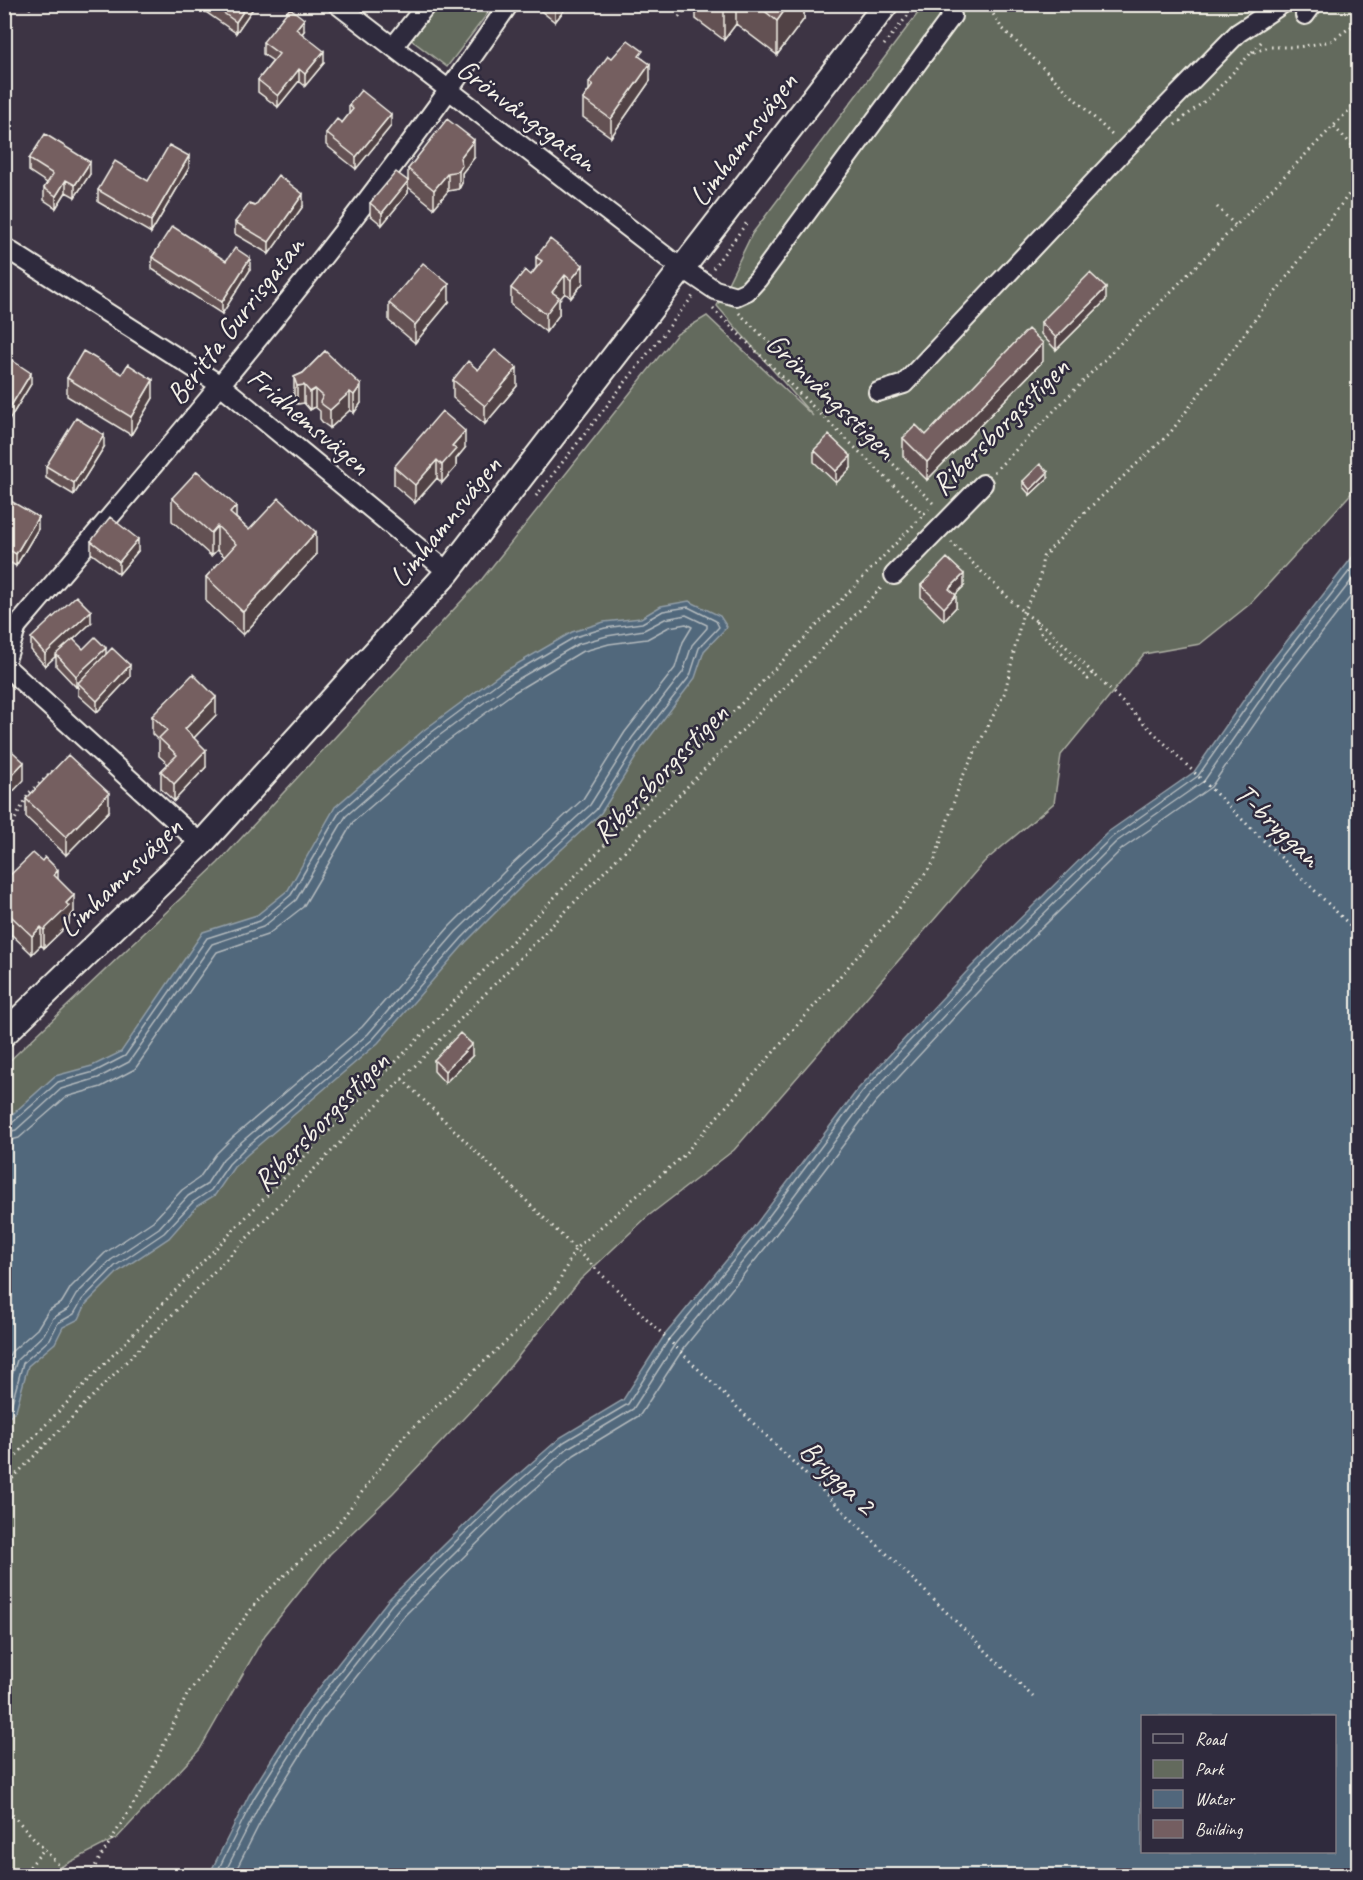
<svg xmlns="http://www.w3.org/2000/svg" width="1363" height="1880" font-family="Caveat,sans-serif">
<rect width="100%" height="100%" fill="#3d3444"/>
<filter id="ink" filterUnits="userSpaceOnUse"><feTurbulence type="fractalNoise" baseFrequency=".0167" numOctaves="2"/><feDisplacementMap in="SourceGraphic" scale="12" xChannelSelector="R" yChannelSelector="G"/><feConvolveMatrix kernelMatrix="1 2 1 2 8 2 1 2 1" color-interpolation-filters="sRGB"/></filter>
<g filter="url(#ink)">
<path fill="#636a5d" stroke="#acaea2" stroke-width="1.5" d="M 436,5 L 494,5 L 447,67 L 410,39 Z
M 924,5 L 1358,5 L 1358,486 L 1250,604 L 1200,644 L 1144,654 L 1061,755 L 1054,803 L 984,862 L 734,1150 L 647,1217 L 580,1280 L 496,1384 L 393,1493 L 330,1554 L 265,1635 L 200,1749 L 117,1838 L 45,1875 L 5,1876 L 5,1065 L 218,863 L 482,579 L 677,334 L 707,316 L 813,416 L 717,306 L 752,234 Z"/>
<path fill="#51677c" stroke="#929ea7" stroke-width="1.5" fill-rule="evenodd" d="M 1358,550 L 1358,1875 L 209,1875 L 249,1795 L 305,1706 L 388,1600 L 496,1494 L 561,1437 L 623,1400 L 664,1336 L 753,1228 L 858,1089 L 971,967 L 1108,832 L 1194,772 L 1265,669 ZM 1142,1716 L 1334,1716 L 1334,1852 L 1142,1852 Z
M 689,601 L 720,616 L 727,627 L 704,651 L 695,678 L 643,746 L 601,813 L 523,885 L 466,942 L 378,1043 L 248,1154 L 234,1167 L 215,1195 L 197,1206 L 169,1238 L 119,1271 L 86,1304 L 79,1319 L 63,1327 L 55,1343 L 28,1366 L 16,1410 L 5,1421 L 5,1121 L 55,1076 L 92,1066 L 121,1052 L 203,932 L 257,915 L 288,890 L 335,807 L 424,730 L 500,674 L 572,632 L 604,622 L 641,618 L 661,606 Z"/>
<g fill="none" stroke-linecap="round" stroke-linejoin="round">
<path stroke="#b3babd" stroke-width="1.5" d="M 4,1125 L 11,1124 L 58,1082 L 94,1072 L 125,1056 L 207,938 L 260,921 L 291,895 L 340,811 L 428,735 L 503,679 L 575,637 L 605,628 L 642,623 L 663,611 L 688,607 L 716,621 L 719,627 L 699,648 L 690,676 L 638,742 L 596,810 L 519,880 L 462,938 L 373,1039 L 244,1149 L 229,1164 L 211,1190 L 193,1202 L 164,1233 L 115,1266 L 82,1300 L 74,1314 L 58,1323 L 50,1339 L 23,1363 L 11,1406 L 4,1413
M 4,1133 L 16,1130 L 61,1089 L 98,1078 L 129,1062 L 212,944 L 263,927 L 296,900 L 346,816 L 432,741 L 508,685 L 578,644 L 607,636 L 644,630 L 665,619 L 686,615 L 707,625 L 707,628 L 692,645 L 683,672 L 632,738 L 590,805 L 514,875 L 456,932 L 368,1034 L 239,1144 L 223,1159 L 206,1185 L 188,1196 L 159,1228 L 111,1260 L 76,1295 L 68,1309 L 53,1318 L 44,1334 L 17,1360 L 4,1400
M 4,1142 L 19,1138 L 66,1097 L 101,1087 L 135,1069 L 217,952 L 267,935 L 303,907 L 353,822 L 438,748 L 513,693 L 581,652 L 609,644 L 647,639 L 669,627 L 686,624 L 692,627 L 683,642 L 675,668 L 625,732 L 583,799 L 508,868 L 450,926 L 362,1027 L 233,1137 L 216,1154 L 199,1178 L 182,1190 L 153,1221 L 105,1253 L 71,1287 L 62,1302 L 48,1311 L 37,1329 L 11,1352 L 4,1368
M 215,1876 L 254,1798 L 310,1710 L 392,1604 L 500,1498 L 564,1442 L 628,1404 L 669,1339 L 757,1232 L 862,1092 L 975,971 L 1112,837 L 1198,776 L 1270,673 L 1358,560
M 223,1876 L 261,1802 L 316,1714 L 398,1609 L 505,1504 L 568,1448 L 633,1409 L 675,1344 L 763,1237 L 868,1097 L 981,976 L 1116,842 L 1204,781 L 1276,677 L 1358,572
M 233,1876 L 268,1807 L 323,1719 L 405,1615 L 511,1510 L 574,1455 L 640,1415 L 683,1349 L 770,1242 L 875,1103 L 987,982 L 1122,849 L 1211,787 L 1283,683 L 1358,587"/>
<g stroke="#f4f1e8" stroke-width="22">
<path id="minor" d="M 337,4 L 669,259 L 715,290 L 736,296 L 747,291 L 758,279 L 952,16
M 1305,15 L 1313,4
M 393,47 L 427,4
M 4,247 L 222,386 L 448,572
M 878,392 L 904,384 L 1125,149 L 1238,33 L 1282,4
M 894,575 L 983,484
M 4,666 L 17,626 C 189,425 360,223 509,4
M 5,666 L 201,844"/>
</g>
<g stroke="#f4f1e8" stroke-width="28">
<path id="major" d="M 4,1034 L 201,844 L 448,572 L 886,4"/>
</g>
<path stroke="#f4f1e8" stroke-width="3" stroke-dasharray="1.5 4.5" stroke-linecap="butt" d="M 987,4 L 1001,27 L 1114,137
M 679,17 L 689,4
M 884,45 L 917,4
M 1252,52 L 1262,41
M 1175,125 L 1212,95 L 1251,53 L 1269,47 L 1299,47 L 1331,41 L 1358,22
M 1334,127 L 1358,151
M 1217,207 L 1236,226
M 713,268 L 748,221
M 713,309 L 925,516
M 739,313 L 936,506
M 994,472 L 1358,101
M 536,496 L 693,296
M 951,542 L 1023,612 L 1049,630 L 1358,933
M 1036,621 L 1041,633 L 1088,679 L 1092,673
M 4,840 L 29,793 L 53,771
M 402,1079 L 1033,1697
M 4,1468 L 929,509
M 4,1487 L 883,586
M 4,1806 L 69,1876
M 22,1876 L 45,1848
M 89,1876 L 142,1790 L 187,1695 L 259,1599 L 335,1528 L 404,1436 L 515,1333 L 557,1286 L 575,1249 L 682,1157 L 897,911 L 934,862 L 961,780 L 1005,692 L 1023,612 L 1039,582 L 1043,557 L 1086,511 L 1170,433 L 1358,182"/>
<use href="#minor" stroke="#2f2a3d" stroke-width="18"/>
<use href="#major" stroke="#2f2a3d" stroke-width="24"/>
</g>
<path fill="#645153" stroke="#f4f1e8" stroke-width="1.5" d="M 23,4 L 33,4 L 30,9 Z
M 146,4 L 155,4 L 153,9 Z
M 203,4 L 256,4 L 236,33 L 203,10 Z
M 532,4 L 569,4 L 555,22 Z
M 696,4 L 804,4 L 804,19 L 777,55 L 736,24 L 724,40 L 696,19 Z
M 304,31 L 302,34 L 324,63 L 305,86 L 299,81 L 278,107 L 258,92 L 258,80 L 273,61 L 263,54 L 263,42 Z
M 612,58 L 643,59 L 650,81 L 611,137 L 583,117 L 583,99 L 589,90 L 589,82 Z
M 349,105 L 391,126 L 356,169 L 326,145 L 326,133 L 342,123 L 349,114 Z
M 474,158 L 462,173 L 462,183 L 459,189 L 448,191 L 434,208 L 408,187 L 408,193 L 382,225 L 370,215 L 370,203 L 408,181 L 408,169 Z
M 29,159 L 90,174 L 75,197 L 66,192 L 56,208 L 44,200 L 44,188 L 47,183 L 29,171 Z
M 189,168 L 151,233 L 98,202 L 98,190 L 148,181 Z
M 255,206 L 303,206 L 269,254 L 235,234 L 235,222 Z
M 152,257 L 226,261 L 250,270 L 222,314 L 152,269 Z
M 536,257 L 583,283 L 571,298 L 565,293 L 559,300 L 559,315 L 546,332 L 511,305 L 511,288 L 531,275 L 536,268 Z
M 1106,300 L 1056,350 L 1041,334 L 1041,322 Z
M 449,302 L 415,343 L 389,321 L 389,303 Z
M 325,351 L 361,403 L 354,413 L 350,410 L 330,428 L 323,423 L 320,419 L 320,411 L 315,407 L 310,410 L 304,403 L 297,404 L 294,395 L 294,377 L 303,373 Z
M 1043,361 L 927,480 L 903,456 L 903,438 L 926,435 Z
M 4,368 L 31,384 L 9,420 L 4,418 Z
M 478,370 L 517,386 L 485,424 L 453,398 L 453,380 Z
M 67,378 L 153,398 L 131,435 L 67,396 Z
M 104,447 L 74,495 L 46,478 L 46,466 Z
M 465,448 L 456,459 L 456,467 L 442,483 L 437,478 L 415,503 L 394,485 L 394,467 Z
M 814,450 L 851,468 L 836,483 L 814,462 Z
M 1048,478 L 1030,495 L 1023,487 L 1023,481 Z
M 4,497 L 38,529 L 16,566 L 4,559 Z
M 172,498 L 236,518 L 249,530 L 316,555 L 243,635 L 206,601 L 206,577 L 225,557 L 217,550 L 211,556 L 172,521 Z
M 91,541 L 138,551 L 119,574 L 91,553 Z
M 921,585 L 964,586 L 955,595 L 956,607 L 944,620 L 921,597 Z
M 91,623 L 73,640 L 83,649 L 106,655 L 130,677 L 97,712 L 78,695 L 78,686 L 76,687 L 56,666 L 56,656 L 45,666 L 31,650 L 31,638 Z
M 216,715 L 194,738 L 206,767 L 174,801 L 161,789 L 161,771 L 168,764 L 159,756 L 159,741 L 152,734 L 152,716 Z
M 26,799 L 109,811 L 66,855 L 26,817 Z
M 58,879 L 74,912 L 69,918 L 69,924 L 44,948 L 41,945 L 32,954 L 11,934 L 8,938 L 4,934 L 4,881 Z
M 472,1056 L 445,1083 L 434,1071 L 434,1060 Z"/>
<path fill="#514244" stroke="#f4f1e8" stroke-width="1.5" d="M 248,4 L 256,4 L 236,33 L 236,22 Z
M 559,4 L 569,4 L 555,22 L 555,10 Z
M 724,4 L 736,4 L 736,24 L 724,40 Z
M 789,4 L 804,4 L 804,19 L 777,55 L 777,21 Z
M 304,19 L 304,31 L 296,41 L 296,29 Z
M 9,26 L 9,38 L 6,44 L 6,52 L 4,54 L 4,34 Z
M 324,51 L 324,63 L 305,86 L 305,74 Z
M 650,64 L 650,81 L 611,137 L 611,119 Z
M 299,69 L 299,81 L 278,107 L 278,96 Z
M 391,114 L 391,126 L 356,169 L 356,157 Z
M 474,140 L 474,158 L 462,173 L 462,183 L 459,189 L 459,171 L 460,158 Z
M 189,156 L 189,168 L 151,233 L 151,221 Z
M 90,162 L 90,174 L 75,197 L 75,185 Z
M 448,173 L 448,191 L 434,208 L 434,190 Z
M 66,180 L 66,192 L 56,208 L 56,196 Z
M 408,181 L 408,193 L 382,225 L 382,213 Z
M 303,194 L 303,206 L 269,254 L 269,242 Z
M 250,258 L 250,270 L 222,314 L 222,302 Z
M 583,265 L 583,283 L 571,298 L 571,280 Z
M 565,275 L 565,293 L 559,300 L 559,315 L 546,332 L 546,314 L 552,292 Z
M 449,284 L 449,302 L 415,343 L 415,325 Z
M 1106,288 L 1106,300 L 1056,350 L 1056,338 Z
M 1043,343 L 1043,361 L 927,480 L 927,462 Z
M 517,368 L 517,386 L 485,424 L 485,406 Z
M 31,373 L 31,384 L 9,420 L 9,409 Z
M 153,380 L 153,398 L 131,435 L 131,417 Z
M 304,385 L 304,403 L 297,404 L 297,386 Z
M 361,385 L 361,403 L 354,413 L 354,395 Z
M 315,389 L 315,407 L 310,410 L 310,392 Z
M 350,392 L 350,410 L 330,428 L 330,410 Z
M 465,431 L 465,448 L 456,459 L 456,467 L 442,483 L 442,465 L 452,446 Z
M 104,435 L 104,447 L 74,495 L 74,483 Z
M 851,456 L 851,468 L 836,483 L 836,471 Z
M 437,460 L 437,478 L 415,503 L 415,485 Z
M 1048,472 L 1048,478 L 1030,495 L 1030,490 Z
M 236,506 L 236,529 L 230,513 Z
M 38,517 L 38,529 L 16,566 L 16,554 Z
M 217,526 L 217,550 L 211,556 L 211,533 Z
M 316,532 L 316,555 L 243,635 L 243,612 Z
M 138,539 L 138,551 L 119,574 L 119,562 Z
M 964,574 L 964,586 L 949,601 L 949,589 Z
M 956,595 L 956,607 L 944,620 L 944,608 Z
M 91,611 L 91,623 L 45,666 L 45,654 Z
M 106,648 L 106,660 L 78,683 L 78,686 L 76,687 L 76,676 Z
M 130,665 L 130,677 L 97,712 L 97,701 Z
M 216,697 L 216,715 L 185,747 L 185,729 Z
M 206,750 L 206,767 L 174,801 L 174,784 Z
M 24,762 L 24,780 L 4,801 L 4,783 Z
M 109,793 L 109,811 L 66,855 L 66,837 Z
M 58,870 L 58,888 L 54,875 Z
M 74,895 L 74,912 L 69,918 L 69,924 L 44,948 L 44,930 L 66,903 Z
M 11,916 L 11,934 L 8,938 L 8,920 Z
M 41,927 L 41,945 L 32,954 L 32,936 Z
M 472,1044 L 472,1056 L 445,1083 L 445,1071 Z"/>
<path fill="#745e61" stroke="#f4f1e8" stroke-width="1.5" d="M 211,4 L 248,4 L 236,22 Z
M 548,4 L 559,4 L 555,10 Z
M 756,4 L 789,4 L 777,21 Z
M 290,8 L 304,19 L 296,29 L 324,51 L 305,74 L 299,69 L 278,96 L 258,80 L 279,54 L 263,42 Z
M 4,24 L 9,26 L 4,34 Z
M 628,40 L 643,51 L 639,56 L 650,64 L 611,119 L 583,99 L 593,85 L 589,82 L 608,56 L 612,58 Z
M 361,90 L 391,114 L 356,157 L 326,133 L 337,119 L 342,123 L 353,109 L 349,105 Z
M 447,119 L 474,140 L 460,158 L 462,166 L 459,171 L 448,173 L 434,190 L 408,169 Z
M 45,134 L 90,162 L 75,185 L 66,180 L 56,196 L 44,188 L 53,174 L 29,159 Z
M 169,145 L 189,156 L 151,221 L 98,190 L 115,161 L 148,181 Z
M 396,172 L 408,181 L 382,213 L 370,203 Z
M 278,175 L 303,194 L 269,242 L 235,222 L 249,204 L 255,206 Z
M 172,226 L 226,261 L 235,248 L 250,258 L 222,302 L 152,257 Z
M 550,239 L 583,265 L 571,280 L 565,275 L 552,292 L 559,297 L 546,314 L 511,288 L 525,270 L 531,275 L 542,261 L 536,257 Z
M 423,263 L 449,284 L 415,325 L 389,303 Z
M 1090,273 L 1106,288 L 1056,338 L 1041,322 Z
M 1028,329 L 1043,343 L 927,462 L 903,438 L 916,425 L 926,435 Z
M 495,350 L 517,368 L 485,406 L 453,380 L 468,361 L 478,370 Z
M 83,351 L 122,374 L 128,364 L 153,380 L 131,417 L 67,378 Z
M 325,351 L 361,385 L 354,395 L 350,392 L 330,410 L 323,405 L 320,402 L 323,396 L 315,389 L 310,392 L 304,385 L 297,386 L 294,377 L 303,373 Z
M 10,359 L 31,373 L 9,409 L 4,406 L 4,368 Z
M 442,411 L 465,431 L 452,446 L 456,449 L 442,465 L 437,460 L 415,485 L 394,467 Z
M 76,418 L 104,435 L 74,483 L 46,466 Z
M 829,435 L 851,456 L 836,471 L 814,450 Z
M 1040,464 L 1048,472 L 1030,490 L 1023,481 Z
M 197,471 L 236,506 L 230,513 L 249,530 L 279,498 L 316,532 L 243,612 L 206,577 L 236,544 L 217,526 L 211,533 L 172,498 Z
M 4,497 L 38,517 L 16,554 L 4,547 Z
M 110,517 L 138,539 L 119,562 L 91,541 Z
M 947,558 L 964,574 L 949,589 L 956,595 L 944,608 L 921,585 Z
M 76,596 L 91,611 L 45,654 L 31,638 Z
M 95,637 L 106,648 L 76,676 L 56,654 L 73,639 L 83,649 Z
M 112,648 L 130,665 L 97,701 L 78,683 Z
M 193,674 L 216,697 L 185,729 L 206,750 L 174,784 L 161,771 L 177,755 L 159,738 L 167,730 L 152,716 Z
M 4,744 L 24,762 L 4,783 Z
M 68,755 L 109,793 L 66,837 L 26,799 Z
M 33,853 L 42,861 L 45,857 L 58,870 L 54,875 L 74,895 L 66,903 L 69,906 L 44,930 L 41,927 L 32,936 L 11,916 L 8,920 L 4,917 L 4,881 Z
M 460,1033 L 472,1044 L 445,1071 L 434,1060 Z"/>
</g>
<g text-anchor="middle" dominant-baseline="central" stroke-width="5" stroke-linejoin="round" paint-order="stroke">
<g font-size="30" fill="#f4f1e8" stroke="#2f2a3d">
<text transform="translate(527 115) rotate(37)">Grönvångsgatan</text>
<text transform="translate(743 139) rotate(-53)">Limhamnsvägen</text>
<text transform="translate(235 320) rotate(-52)">Beritta Gurrisgatan</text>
<text transform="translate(831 396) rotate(44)">Grönvångsstigen</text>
<text transform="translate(309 421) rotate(40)">Fridhemsvägen</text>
<text transform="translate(1000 426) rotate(-45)">Ribersborgsstigen</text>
<text transform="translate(445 521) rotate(-51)">Limhamnsvägen</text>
<text transform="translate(660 773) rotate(-46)">Ribersborgsstigen</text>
<text transform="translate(1278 825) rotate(44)">T-bryggan</text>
<text transform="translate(120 877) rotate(-44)">Limhamnsvägen</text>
<text transform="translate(321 1121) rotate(-46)">Ribersborgsstigen</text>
<text transform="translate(838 1477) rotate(44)">Brygga 2</text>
</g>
</g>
<rect width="1363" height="1880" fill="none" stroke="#2f2a3d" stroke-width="24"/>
<rect x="12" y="12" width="1339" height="1856" fill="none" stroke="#f4f1e8" stroke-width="2" filter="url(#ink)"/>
<rect x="1141" y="1715" width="195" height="138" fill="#2f2a3d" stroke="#7e7a81" stroke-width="1.5"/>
<rect x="1153" y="1734" width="30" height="9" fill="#2f2a3d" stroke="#7e7a81" stroke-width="1.5"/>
<text x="1195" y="1745" font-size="18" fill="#f4f1e8">Road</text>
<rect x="1153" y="1760" width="30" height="18" fill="#636a5d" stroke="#7e7a81" stroke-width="1.5"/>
<text x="1195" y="1775" font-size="18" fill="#f4f1e8">Park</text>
<rect x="1153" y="1790" width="30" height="18" fill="#51677c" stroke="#7e7a81" stroke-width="1.5"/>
<text x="1195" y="1805" font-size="18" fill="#f4f1e8">Water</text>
<rect x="1153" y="1820" width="30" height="18" fill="#745e61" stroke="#7e7a81" stroke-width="1.5"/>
<text x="1195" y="1835" font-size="18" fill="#f4f1e8">Building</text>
</svg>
